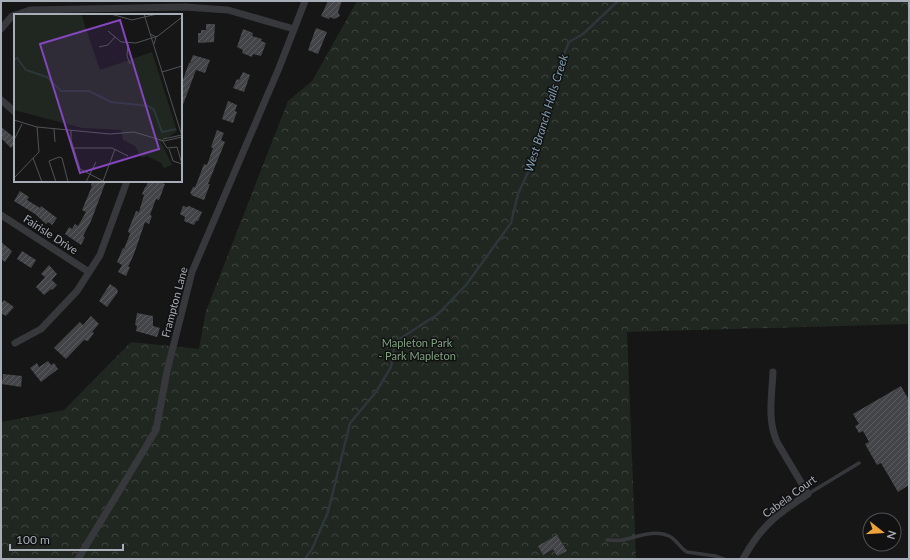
<svg xmlns="http://www.w3.org/2000/svg" width="910" height="560" font-family="Lato,sans-serif">
<defs>
<pattern id="forest-crowns" width="20" height="18" patternUnits="userSpaceOnUse"><rect width="20" height="18" fill="#202720"/><path d="M2 6a3 3 0 1 1 6 0M12 15a3 3 0 1 1 6 0" fill="none" stroke="#3e443e"/></pattern>
<pattern id="building-hatch" width="6" height="6" patternUnits="userSpaceOnUse"><rect width="6" height="6" fill="#424447"/><path d="M-1 1l2-2M0 6l6-6M5 7l2-2" fill="none" stroke="#5a5c5f"/></pattern>
</defs>
<rect width="100%" height="100%" fill="#161617"/>
<path fill="url(#forest-crowns)" d="M 357,1 L 909,1 L 909,324 L 627,332 L 636,559 L 1,559 L 1,422 L 64,410 L 131,342 L 199,349 L 206,311 L 288,101 L 312,81 Z"/>
<g fill="none" stroke-linecap="round" stroke-linejoin="round">
<path stroke="#2c363b" stroke-width="2.5" d="M 305,559 L 312,549 L 328,512 L 350,423 L 376,392 L 391,367 L 395,342 L 438,314 L 466,285 L 511,223 L 518,194 L 531,166 L 535,141 L 545,115 L 558,68 L 569,42 L 583,34 L 618,1"/>
</g>
<path fill="url(#building-hatch)" d="M 328,1 L 342,1 L 338,12 L 340,16 L 334,19 L 330,17 L 329,19 L 321,16 Z
M 206,24 L 215,24 L 214,42 L 198,43 L 198,33 L 201,33 L 201,30 L 206,30 Z
M 316,28 L 327,32 L 318,54 L 308,50 Z
M 243,29 L 253,33 L 252,36 L 262,39 L 261,41 L 266,43 L 261,56 L 253,54 L 252,57 L 242,53 L 243,50 L 237,47 Z
M 193,55 L 210,60 L 205,73 L 196,70 L 181,110 L 181,85 L 189,63 L 190,63 Z
M 243,72 L 250,75 L 244,92 L 233,88 L 237,79 L 239,80 Z
M 228,101 L 237,105 L 235,111 L 237,112 L 233,123 L 222,119 Z
M 1,127 L 15,138 L 15,144 L 11,148 L 1,138 Z
M 217,130 L 224,133 L 221,140 L 225,142 L 208,184 L 210,184 L 204,200 L 191,195 L 192,194 L 190,193 L 193,187 L 195,187 L 198,180 L 204,164 L 207,165 L 213,148 L 211,147 Z
M 92,181 L 106,181 L 91,221 L 83,236 L 85,237 L 81,245 L 65,234 L 69,227 L 72,229 L 75,224 L 78,226 L 86,212 L 82,210 L 92,186 L 91,186 Z
M 148,181 L 157,181 L 165,184 L 159,200 L 156,199 L 150,215 L 152,216 L 149,224 L 145,222 L 134,254 L 128,267 L 130,267 L 126,276 L 118,272 L 122,265 L 117,262 L 123,248 L 124,249 L 130,234 L 128,231 L 136,211 L 139,212 L 144,195 L 142,194 L 145,187 L 146,187 Z
M 20,191 L 29,197 L 27,200 L 40,208 L 41,206 L 57,218 L 52,225 L 48,222 L 46,224 L 35,214 L 14,201 Z
M 183,206 L 187,207 L 189,206 L 202,212 L 198,221 L 196,221 L 194,225 L 184,221 L 185,217 L 180,214 Z
M 1,242 L 12,251 L 5,262 L 1,259 Z
M 22,251 L 36,260 L 31,268 L 17,259 Z
M 49,265 L 57,274 L 52,280 L 57,285 L 52,290 L 51,289 L 44,295 L 36,287 L 45,277 L 41,274 Z
M 110,284 L 117,289 L 118,292 L 107,307 L 99,301 Z
M 4,300 L 14,307 L 6,316 L 1,313 L 1,304 Z
M 137,313 L 153,316 L 153,326 L 160,328 L 157,337 L 136,331 L 137,326 L 135,325 Z
M 91,316 L 99,324 L 92,332 L 94,333 L 88,341 L 84,340 L 66,359 L 54,348 L 80,322 L 83,325 Z
M 48,361 L 51,365 L 54,363 L 58,369 L 41,382 L 30,368 L 37,363 L 39,367 Z
M 3,374 L 22,376 L 21,387 L 2,384 Z
M 901,386 L 909,400 L 909,485 L 898,492 L 881,463 L 877,465 L 865,444 L 869,442 L 863,431 L 859,433 L 855,426 L 859,424 L 853,414 Z
M 557,535 L 567,551 L 557,556 L 553,549 L 543,555 L 538,546 Z"/>
<g fill="none" stroke-linecap="round" stroke-linejoin="round">
<path stroke="#37383c" stroke-width="3.5" d="M 808,494 L 859,463
M 607,540 C 613,540 618,541 623,540 C 637,537 655,529 669,536 C 676,539 680,548 687,552 L 715,556 L 724,559"/>
<path stroke="#37383c" stroke-width="7" d="M 16,15 L 30,10 L 185,7 L 228,10 L 294,29
M 1,29 L 12,16 L 15,15
M 1,100 L 15,112
M 1,215 L 89,272
M 15,343 L 41,329 L 77,291 L 100,255 L 127,181
M 78,559 L 156,430 L 167,371 L 192,272 L 279,68 L 305,1
M 743,559 C 761,526 777,514 808,494 L 777,442 C 767,420 772,395 773,372"/>
</g>
<g text-anchor="middle" dominant-baseline="central" stroke-width="3" stroke-linejoin="round" paint-order="stroke">
<g font-size="11" fill="#a8aeb7" stroke="#111112">
<text transform="translate(51 234) rotate(33)">Fairisle Drive</text>
<text transform="translate(174 302) rotate(-75)">Frampton Lane</text>
<text transform="translate(789 496) rotate(-36)">Cabela Court</text>
</g>
<g font-size="11" fill="#80a180" stroke="#111112">
<text x="417" y="342">Mapleton Park<tspan x="417" dy="13">- Park Mapleton</tspan></text>
</g>
<g font-size="12" font-style="italic" fill="#809eb1" stroke="#111112">
<text transform="translate(546 113) rotate(-73)">West Branch Halls Creek</text>
</g>
</g>
<g transform="translate(14 14)">
<rect width="168" height="168" fill="#161617"/>
<path d="M 0,0 L 67,0 L 86,56 L 138,38 L 163,117 L 147,128 L 158,151 L 150,154 L 147,149 L 133,142 L 128,144 L 121,132 L 109,126 L 107,116 L 68,114 L 0,96 Z" fill="#202720"/>
<path fill="none" stroke="#2c363b" stroke-width="2" d="M 0,46 L 3,44 L 12,56 L 33,63 L 47,77 L 75,77 L 97,88 L 134,92 L 140,96 L 148,118 L 162,115"/>
<path fill="none" stroke="#505357" stroke-width="1" d="M 97,0 L 118,6 L 143,0M 130,0 L 168,122M 94,17 L 107,28 L 122,29 L 144,22 L 168,3M 136,20 L 142,23 L 140,30M 114,30 L 113,42 L 116,50M 85,33 L 94,31 L 101,23M 148,58 L 168,52M 0,106 L 23,113 L 96,120 L 120,118 L 150,127 L 168,123M 40,115 L 41,128M 57,116 L 57,126 L 66,155 L 91,168M 149,125 L 168,121M 0,126 L 8,110M 148,126 L 153,134 L 163,133 L 168,150 L 159,147 L 155,135M 59,134 L 98,134 L 114,142M 19,144 L 28,168M 0,164 L 25,138 L 23,113M 89,167 L 101,135M 42,168 L 35,147 L 45,143 L 48,144 L 54,168M 72,168 L 82,148"/>
<path fill="#8446bd" fill-opacity="0.15" stroke="#8446bd" stroke-width="2" d="M 106,6 L 145,135 L 66,159 L 26,30 Z"/>
<rect width="168" height="168" fill="none" stroke="#a8aeb7" stroke-width="2"/>
</g>
<rect width="910" height="560" fill="none" stroke="#a8aeb7" stroke-width="4"/>
<g transform="translate(882 532) rotate(107)"><circle r="19" fill="#111112" stroke="#4d5054"/>
<path d="M0-3L7 15L0 10L-7 15Z" fill="#eca139"/>
<text y="-6" font-size="11" font-weight="bold" text-anchor="middle" fill="#a8aeb7">N</text>
</g>
<path d="M10 544v6h113v-6" fill="none" stroke="#a8aeb7" stroke-width="2"/>
<text x="16" y="544" font-size="12" fill="#a8aeb7" stroke="#111112" stroke-width="3" paint-order="stroke">100 m</text>
</svg>
